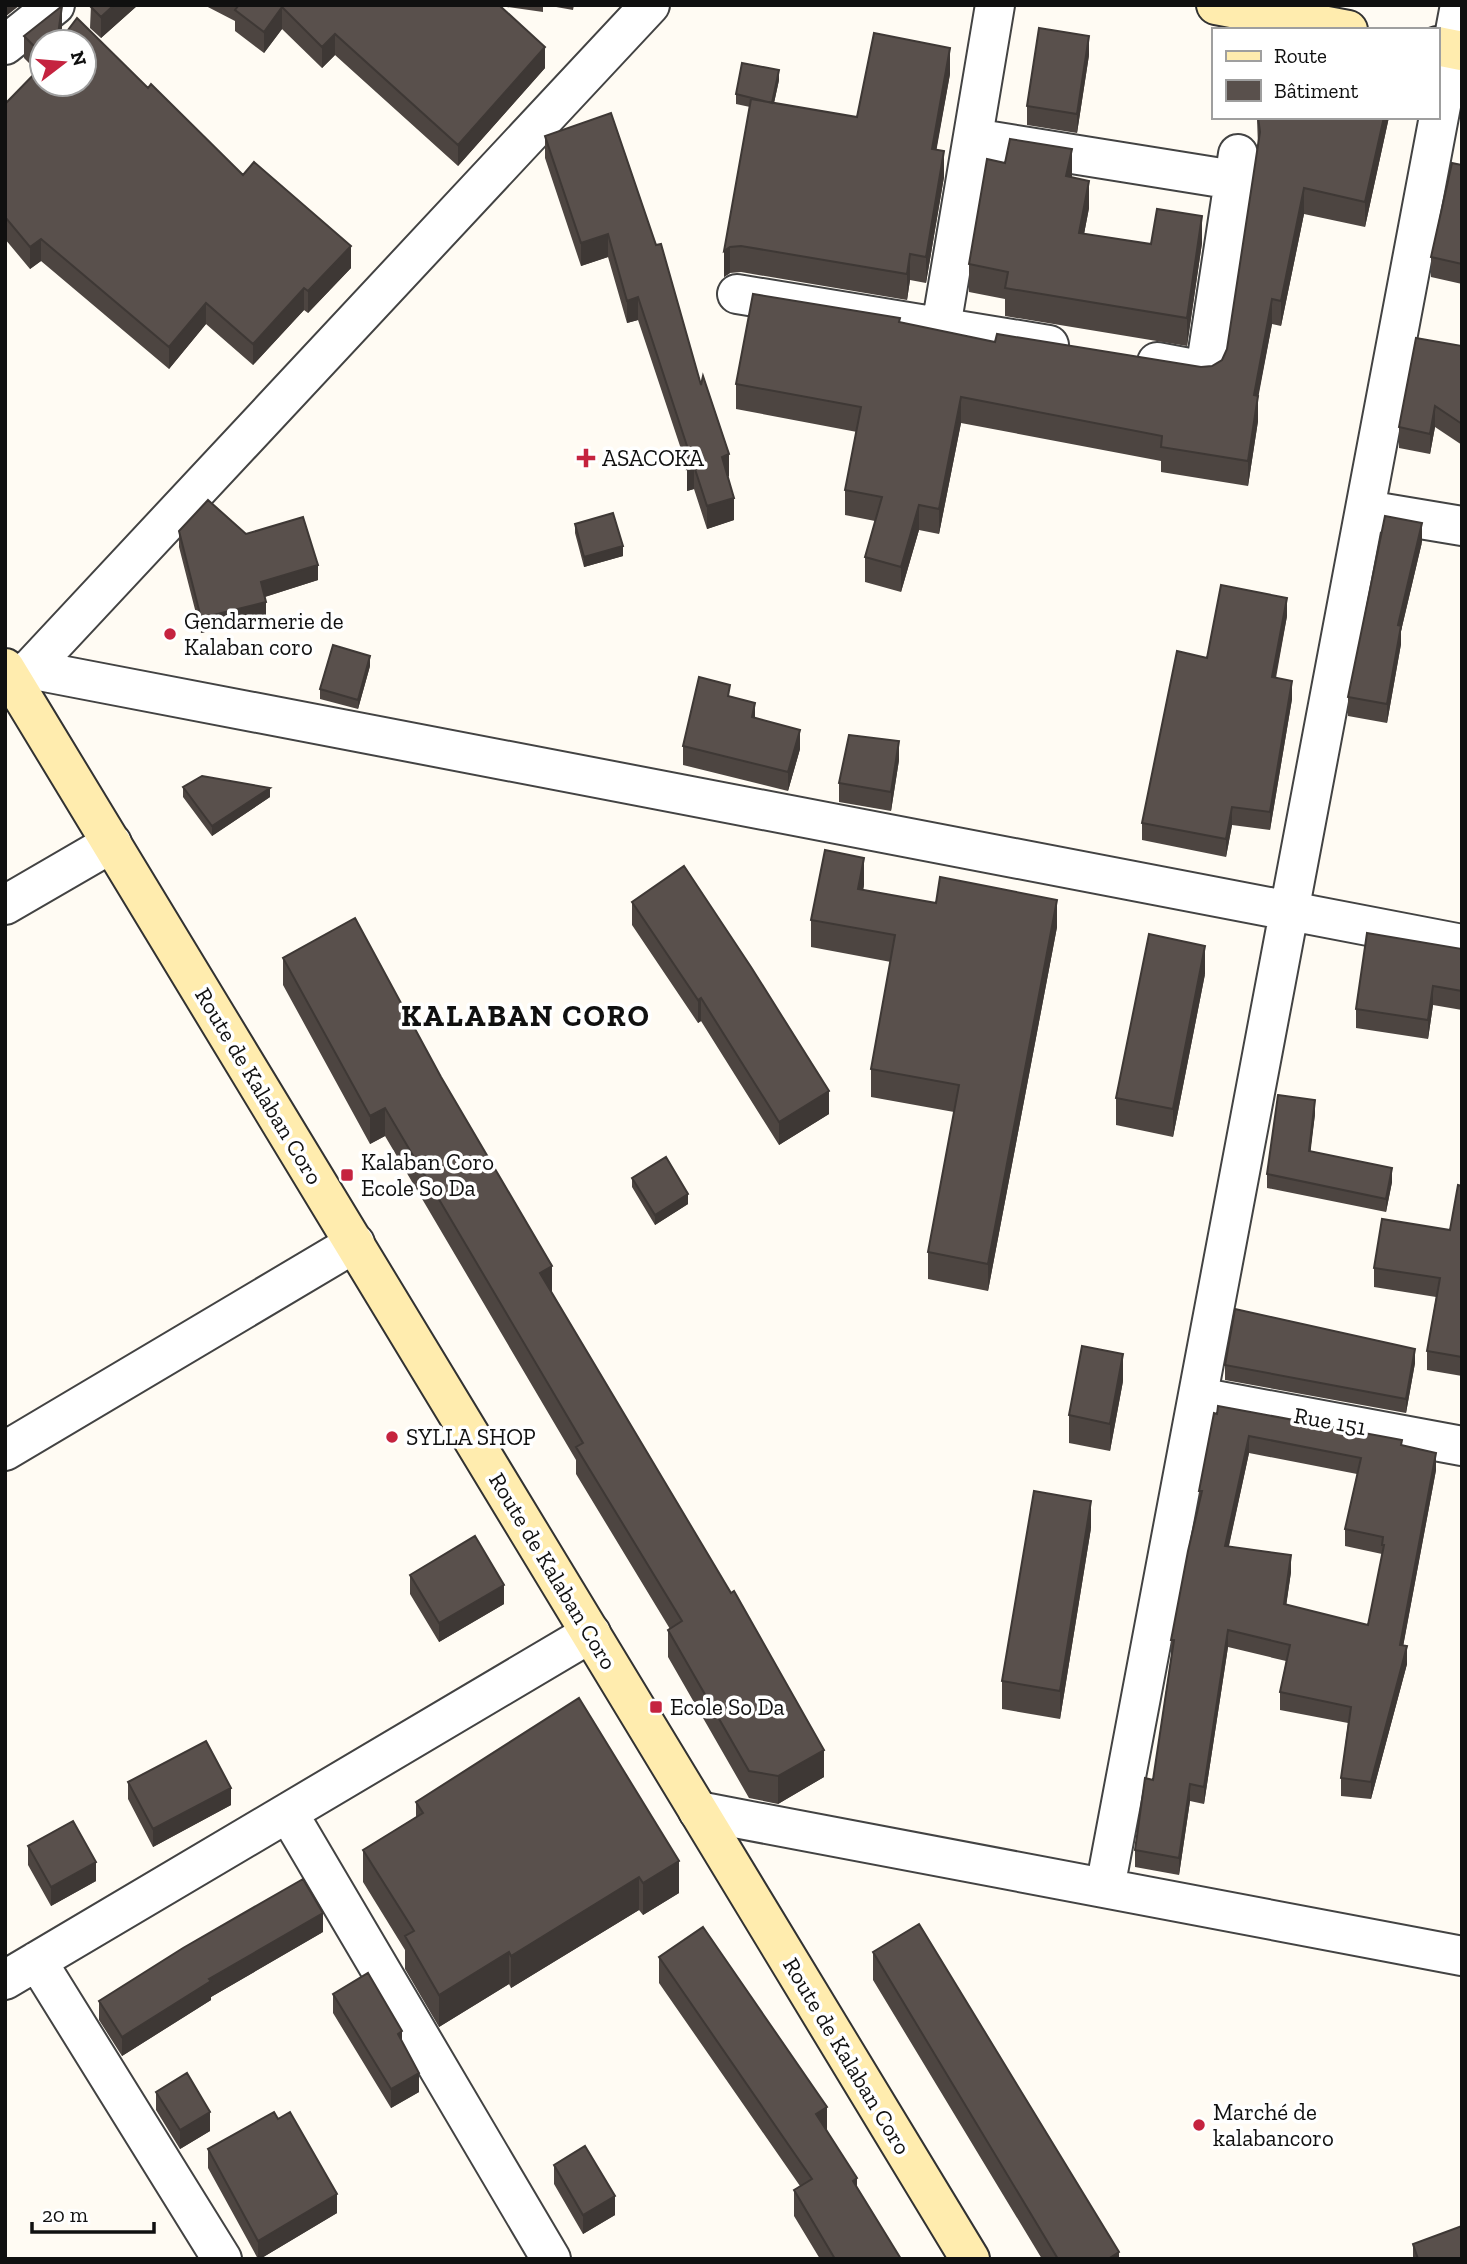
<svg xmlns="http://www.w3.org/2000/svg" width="1467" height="2264" font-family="'Zilla Slab',serif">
<rect width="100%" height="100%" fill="#fffbf3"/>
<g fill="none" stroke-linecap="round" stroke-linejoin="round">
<g stroke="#434343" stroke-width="42">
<path id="street" d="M 5,45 L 55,5
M 973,138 L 1234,180
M 737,294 L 1049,345
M 941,327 L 995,5
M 1157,362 L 1205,371 L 1238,154
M 1366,510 L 1462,526
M 29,669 L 1462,944
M 16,684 L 650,5
M 5,905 L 112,843
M 1198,1397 L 1462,1446
M 5,1451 L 355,1243
M 698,1811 L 1462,1956
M 288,1813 L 551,2259
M 1105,1888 L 1460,5
M 37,1961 L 222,2259
M 5,1980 L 591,1633"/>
</g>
<g stroke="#323232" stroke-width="42">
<path id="secondary" d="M 1216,5 L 1348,30
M 1437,46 L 1462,51
M 5,668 L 970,2259"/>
</g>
<use href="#street" stroke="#fff" stroke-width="38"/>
<use href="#secondary" stroke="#ffecae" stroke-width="38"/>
</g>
<path fill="#4d4541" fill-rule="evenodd" d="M 91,5 L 138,5 L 101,38 L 90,28 Z
M 204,5 L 543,5 L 543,12 L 500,6 L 545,68 L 458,166 L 335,55 L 322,68 L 282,29 L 264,53 L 235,31 L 235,21 Z
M 545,5 L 574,5 L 573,10 Z
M 62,27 L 60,40 L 148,88 L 243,175 L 351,268 L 308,313 L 304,310 L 253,365 L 206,324 L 169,369 L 41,261 L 30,269 L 5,239 L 5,104 L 37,71 L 24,58 L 24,36 ZM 42,42 L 84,84 L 42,84 Z
M 1089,55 L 1077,133 L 1027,125 L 1027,106 Z
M 950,74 L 936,150 L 944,177 L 926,283 L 910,280 L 907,300 L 741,272 L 730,273 L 724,277 L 750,107 L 736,104 L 736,94 L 779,80 L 774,103 L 857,117 Z
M 1389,117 L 1365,227 L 1304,214 L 1281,326 L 1272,324 L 1258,396 L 1258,421 L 1248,486 L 1161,472 L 1161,461 L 961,423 L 939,534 L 919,530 L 901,592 L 865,582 L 865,557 L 875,521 L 845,515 L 845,490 L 857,432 L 736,409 L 736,384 L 900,322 L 995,342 L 1201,367 L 1212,366 L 1222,360 L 1227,349 L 1258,146 L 1257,119 Z
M 545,136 L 701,385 L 729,476 L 728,477 L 734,520 L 707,529 L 694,489 L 687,491 L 687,467 L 638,320 L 627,323 L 608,257 L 581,266 L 545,158 Z
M 1462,165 L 1462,284 L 1431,277 L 1431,257 Z
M 1071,177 L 1089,208 L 1084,234 L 1151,244 L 1202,243 L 1187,346 L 1005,316 L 1005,299 L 969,292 L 969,264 Z
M 1462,346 L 1462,445 L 1435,427 L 1430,454 L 1399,448 L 1399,427 Z
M 575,524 L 623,556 L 584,567 L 575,533 Z
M 179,531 L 246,534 L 318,580 L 265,597 L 266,617 L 201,633 L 179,547 Z
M 1422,542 L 1401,631 L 1401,644 L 1387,723 L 1348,716 L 1348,697 Z
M 1287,616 L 1276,678 L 1292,699 L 1270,830 L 1232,825 L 1226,857 L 1142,840 L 1142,823 L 1207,658 Z
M 370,666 L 358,709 L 320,699 L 320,689 Z
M 730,697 L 755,718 L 800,749 L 788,791 L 683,765 L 683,746 Z
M 899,760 L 891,811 L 839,802 L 839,783 Z
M 183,787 L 270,797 L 212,836 L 183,797 Z
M 864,885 L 863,890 L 1057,927 L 988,1291 L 928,1279 L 928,1252 L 954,1112 L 871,1097 L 871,1069 L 891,962 L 811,947 L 811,920 Z
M 632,902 L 829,1114 L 779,1145 L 701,1021 L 698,1023 L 632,925 Z
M 1462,949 L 1462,1010 L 1433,1005 L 1428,1039 L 1356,1028 L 1356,1009 Z
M 283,958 L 552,1294 L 824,1777 L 778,1804 L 749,1798 L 668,1657 L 668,1630 L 670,1629 L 576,1474 L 576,1460 L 385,1136 L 370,1144 L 283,985 Z
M 1205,974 L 1173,1137 L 1116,1125 L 1116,1098 Z
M 1315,1114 L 1310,1152 L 1392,1182 L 1386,1212 L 1267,1188 L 1267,1174 Z
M 632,1178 L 688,1204 L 655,1225 L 632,1187 Z
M 1462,1186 L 1462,1376 L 1427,1370 L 1427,1351 L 1436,1297 L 1374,1287 L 1374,1268 L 1450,1230 Z
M 1415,1363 L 1406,1413 L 1225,1380 L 1225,1365 Z
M 1123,1381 L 1110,1451 L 1069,1443 L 1069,1415 Z
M 1214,1413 L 1402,1446 L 1436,1470 L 1403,1646 L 1407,1664 L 1371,1799 L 1341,1796 L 1341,1778 L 1348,1723 L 1280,1710 L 1280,1692 L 1286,1661 L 1228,1647 L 1204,1804 L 1190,1801 L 1179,1875 L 1135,1867 L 1135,1850 L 1153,1780 L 1171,1656 L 1171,1640 L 1199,1504 L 1199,1491 ZM 1249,1453 L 1357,1474 L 1345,1529 L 1345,1546 L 1382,1554 L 1368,1625 L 1286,1605 L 1291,1572 L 1229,1546 Z
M 1462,1480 L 1462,1504 L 1461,1504 Z
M 1091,1528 L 1060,1719 L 1002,1709 L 1002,1681 Z
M 410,1575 L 504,1604 L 439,1642 L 410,1594 Z
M 579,1698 L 679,1893 L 643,1915 L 639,1910 L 511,1988 L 509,1984 L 439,2027 L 405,1969 L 405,1950 L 363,1882 L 363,1850 L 416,1817 L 416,1802 Z
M 128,1782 L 231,1805 L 153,1847 L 128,1799 Z
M 28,1846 L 96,1881 L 51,1906 L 28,1865 Z
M 323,1932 L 211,1997 L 211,2000 L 122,2056 L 99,2020 L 99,2001 Z
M 873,1952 L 1119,2259 L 1042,2259 L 873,1980 Z
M 659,1957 L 827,2131 L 857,2188 L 901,2259 L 820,2259 L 794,2216 L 794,2190 L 800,2186 L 659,1983 Z
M 333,1994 L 402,2042 L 419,2092 L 391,2108 L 333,2013 Z
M 156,2092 L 210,2131 L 180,2149 L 156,2110 Z
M 208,2149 L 337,2213 L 260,2259 L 258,2259 L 208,2168 Z
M 554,2165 L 615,2215 L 583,2234 L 554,2184 Z
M 1413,2244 L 1462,2259 L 1413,2259 Z"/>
<path fill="#3e3835" d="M 5,5 L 20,5 L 5,17 Z
M 114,5 L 138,5 L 101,38 L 101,17 Z
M 62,6 L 62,27 L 60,42 L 57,42 Z
M 282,7 L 282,29 L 264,53 L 264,32 Z
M 335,34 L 335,55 L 322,68 L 322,47 Z
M 1089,36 L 1089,55 L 1077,133 L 1077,114 Z
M 545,47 L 545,68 L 458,166 L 458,145 Z
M 950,48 L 950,74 L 932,175 L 932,149 Z
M 779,70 L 779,80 L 772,112 L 772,103 Z
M 1384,117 L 1389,117 L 1365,227 L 1365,202 Z
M 1072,149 L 1072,177 L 1066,204 L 1066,176 Z
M 944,151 L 944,177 L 926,283 L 926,257 Z
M 1089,181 L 1089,208 L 1079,260 L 1079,233 Z
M 1304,188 L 1304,214 L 1281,326 L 1281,301 Z
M 1202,216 L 1202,243 L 1187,346 L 1187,318 Z
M 608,234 L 608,257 L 581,266 L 581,243 Z
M 41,239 L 41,261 L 30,269 L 30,247 Z
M 351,246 L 351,268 L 308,313 L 308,291 Z
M 730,247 L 730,273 L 724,277 L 724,251 Z
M 910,254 L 910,280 L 907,300 L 907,274 Z
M 304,288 L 304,310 L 253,365 L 253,344 Z
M 638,297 L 638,320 L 627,323 L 627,301 Z
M 1272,299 L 1272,324 L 1254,420 L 1254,395 Z
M 206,303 L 206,324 L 169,369 L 169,347 Z
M 1258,396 L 1258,421 L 1248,486 L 1248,461 Z
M 961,397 L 961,423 L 939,534 L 939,509 Z
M 1435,406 L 1435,427 L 1430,454 L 1430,434 Z
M 729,454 L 729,476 L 722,479 L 722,457 Z
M 694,466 L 694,489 L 687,491 L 687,469 Z
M 734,498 L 734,520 L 707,529 L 707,506 Z
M 919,505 L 919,530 L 901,592 L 901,567 Z
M 1422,523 L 1422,542 L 1401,631 L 1401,644 L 1387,723 L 1387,704 L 1398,625 Z
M 623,546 L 623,556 L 584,567 L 584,557 Z
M 318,565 L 318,580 L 261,598 L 261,582 Z
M 1287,598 L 1287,616 L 1272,695 L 1272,677 Z
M 266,602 L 266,617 L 201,633 L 201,618 Z
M 370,656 L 370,666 L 358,709 L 358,700 Z
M 1292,681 L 1292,699 L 1270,830 L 1270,812 Z
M 755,703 L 755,722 L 752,717 Z
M 800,730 L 800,749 L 788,791 L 788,772 Z
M 899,741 L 899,760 L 891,811 L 891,792 Z
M 270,788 L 270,797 L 212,836 L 212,826 Z
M 1232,807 L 1232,825 L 1226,857 L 1226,839 Z
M 864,858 L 864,885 L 858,916 L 858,889 Z
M 1057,900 L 1057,927 L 988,1291 L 988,1264 Z
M 1205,946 L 1205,974 L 1173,1137 L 1173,1109 Z
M 1433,986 L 1433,1005 L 1428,1039 L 1428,1020 Z
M 701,998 L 701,1021 L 698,1023 L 698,1000 Z
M 829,1091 L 829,1114 L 779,1145 L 779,1122 Z
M 1315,1100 L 1315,1114 L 1309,1165 L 1309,1151 Z
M 385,1108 L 385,1136 L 370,1144 L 370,1116 Z
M 1392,1168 L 1392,1182 L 1386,1212 L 1386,1199 Z
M 688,1194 L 688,1204 L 655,1225 L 655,1215 Z
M 552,1266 L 552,1294 L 540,1273 Z
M 1415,1349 L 1415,1363 L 1406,1413 L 1406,1399 Z
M 1123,1354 L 1123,1381 L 1110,1451 L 1110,1424 Z
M 1249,1436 L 1249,1453 L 1225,1563 L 1225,1546 Z
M 1436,1453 L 1436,1470 L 1400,1663 L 1400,1645 Z
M 1091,1501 L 1091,1528 L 1060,1719 L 1060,1691 Z
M 1291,1555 L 1291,1572 L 1284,1621 L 1284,1604 Z
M 504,1585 L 504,1604 L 439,1642 L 439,1623 Z
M 1228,1630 L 1228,1647 L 1204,1804 L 1204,1787 Z
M 1407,1646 L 1407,1664 L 1371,1799 L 1371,1782 Z
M 824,1750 L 824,1777 L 778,1804 L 778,1776 Z
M 1190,1784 L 1190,1801 L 1179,1875 L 1179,1858 Z
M 231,1788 L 231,1805 L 153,1847 L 153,1829 Z
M 679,1861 L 679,1893 L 643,1915 L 643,1883 Z
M 96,1862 L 96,1881 L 51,1906 L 51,1887 Z
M 639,1877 L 639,1910 L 511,1988 L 511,1956 Z
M 323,1913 L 323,1932 L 211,1997 L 211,2000 L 122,2056 L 122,2037 L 209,1979 Z
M 509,1952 L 509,1984 L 439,2027 L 439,1995 Z
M 402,2031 L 402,2050 L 398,2034 Z
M 419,2073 L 419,2092 L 391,2108 L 391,2089 Z
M 827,2107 L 827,2132 L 816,2114 Z
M 210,2112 L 210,2131 L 180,2149 L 180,2130 Z
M 857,2178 L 857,2203 L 853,2181 Z
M 337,2194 L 337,2213 L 260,2259 L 258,2259 L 258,2241 Z
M 615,2196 L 615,2215 L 583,2234 L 583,2215 Z
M 1119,2252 L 1119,2259 L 1108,2259 Z"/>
<path fill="#59504c" stroke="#3e3835" stroke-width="2" fill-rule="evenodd" d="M 91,5 L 114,5 L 101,17 L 90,6 Z
M 239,5 L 499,5 L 545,47 L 458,145 L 335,34 L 322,47 L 282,7 L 264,32 L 235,10 Z
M 62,6 L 57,42 L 42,42 L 42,54 L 24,36 Z
M 77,18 L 148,88 L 151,84 L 243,175 L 254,162 L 351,246 L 308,291 L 304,288 L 253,344 L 206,303 L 169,347 L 41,239 L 30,247 L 5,217 L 5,104 L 42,66 L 42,84 L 84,84 L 84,42 L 59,42 Z
M 1039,28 L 1089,36 L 1077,114 L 1027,106 Z
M 874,33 L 950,48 L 932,149 L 944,151 L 926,257 L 910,254 L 907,274 L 741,246 L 730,247 L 724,251 L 751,99 L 857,117 Z
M 742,63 L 779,70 L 772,103 L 736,94 Z
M 611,113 L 656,245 L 661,244 L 701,385 L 703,376 L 729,454 L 722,457 L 734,498 L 707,506 L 694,466 L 687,469 L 689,452 L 638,297 L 627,301 L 608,234 L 581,243 L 545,136 Z
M 1258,117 L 1384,117 L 1365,202 L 1304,188 L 1281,301 L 1272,299 L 1254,395 L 1258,396 L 1248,461 L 1161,447 L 1162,436 L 961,397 L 939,509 L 919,505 L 901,567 L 865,557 L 882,497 L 845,490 L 861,407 L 736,384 L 753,294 L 900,318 L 899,322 L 995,342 L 997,334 L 1201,367 L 1212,366 L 1222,360 L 1227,349 L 1260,132 Z
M 1010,139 L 1072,149 L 1066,176 L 1089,181 L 1079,233 L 1151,244 L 1157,209 L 1202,216 L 1187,318 L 1005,288 L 1008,272 L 969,264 L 987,159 L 1005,163 Z
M 1452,163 L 1462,165 L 1462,264 L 1431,257 Z
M 1416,338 L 1462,346 L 1462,424 L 1435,406 L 1430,434 L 1399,427 Z
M 208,500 L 246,534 L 303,517 L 318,565 L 261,582 L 266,602 L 201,618 L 179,531 Z
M 613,513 L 623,546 L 584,557 L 575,524 Z
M 1385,516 L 1422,523 L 1398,625 L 1401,626 L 1387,704 L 1348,697 Z
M 1221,585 L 1287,598 L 1272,677 L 1292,681 L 1270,812 L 1232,807 L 1226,839 L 1142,823 L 1177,651 L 1207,658 Z
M 333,645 L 370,656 L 358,700 L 320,689 Z
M 699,677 L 730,685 L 728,696 L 755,703 L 752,717 L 800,730 L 788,772 L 683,746 Z
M 849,735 L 899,741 L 891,792 L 839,783 Z
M 202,776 L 270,788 L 212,826 L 183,787 Z
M 825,850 L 864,858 L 858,889 L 936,903 L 940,877 L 1057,900 L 988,1264 L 928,1252 L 959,1085 L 871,1069 L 895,935 L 811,920 Z
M 684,866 L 751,967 L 829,1091 L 779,1122 L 701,998 L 698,1000 L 632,902 Z
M 355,918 L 441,1077 L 552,1266 L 540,1273 L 731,1593 L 734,1591 L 824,1750 L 778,1776 L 749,1771 L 668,1630 L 682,1621 L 576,1447 L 583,1443 L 385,1108 L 370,1116 L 283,958 Z
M 1367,933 L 1462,949 L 1462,991 L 1433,986 L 1428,1020 L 1356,1009 Z
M 1149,934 L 1205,946 L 1173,1109 L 1116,1098 Z
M 1278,1095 L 1315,1100 L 1309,1151 L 1392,1168 L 1386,1199 L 1267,1174 Z
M 666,1157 L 688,1194 L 655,1215 L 632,1178 Z
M 1458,1185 L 1462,1186 L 1462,1357 L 1427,1351 L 1440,1278 L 1374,1268 L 1382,1219 L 1450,1230 Z
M 1235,1309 L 1415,1349 L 1406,1399 L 1225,1365 Z
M 1082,1346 L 1123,1354 L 1110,1424 L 1069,1415 Z
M 1218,1406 L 1402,1440 L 1401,1445 L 1436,1453 L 1400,1645 L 1407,1646 L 1371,1782 L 1341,1778 L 1351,1707 L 1280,1692 L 1290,1645 L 1228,1630 L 1204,1787 L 1190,1784 L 1179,1858 L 1135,1850 L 1145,1778 L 1153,1780 L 1174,1640 L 1171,1640 L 1173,1630 L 1188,1551 L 1202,1491 L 1199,1491 L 1214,1413 L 1217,1414 ZM 1249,1436 L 1361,1458 L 1345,1529 L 1383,1537 L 1382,1545 L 1384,1545 L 1368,1625 L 1284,1604 L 1291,1555 L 1225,1546 Z
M 1034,1491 L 1091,1501 L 1060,1691 L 1002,1681 Z
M 475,1536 L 504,1585 L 439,1623 L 410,1575 Z
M 579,1698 L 679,1861 L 643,1883 L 639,1877 L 511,1956 L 509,1952 L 439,1995 L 405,1936 L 414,1931 L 363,1850 L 423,1813 L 416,1802 Z
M 206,1741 L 231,1788 L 153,1829 L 128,1782 Z
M 73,1821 L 96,1862 L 51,1887 L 28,1846 Z
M 303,1879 L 323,1913 L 209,1979 L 211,1981 L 122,2037 L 99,2001 L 183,1948 Z
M 919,1924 L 1119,2252 L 1108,2259 L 1058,2259 L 873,1952 Z
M 703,1927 L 827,2107 L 816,2114 L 857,2178 L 853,2181 L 901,2259 L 835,2259 L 794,2190 L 812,2179 L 659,1957 Z
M 368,1973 L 402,2031 L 398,2034 L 419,2073 L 391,2089 L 333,1994 Z
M 187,2073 L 210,2112 L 180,2130 L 156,2092 Z
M 274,2112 L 278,2119 L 290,2112 L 337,2194 L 258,2241 L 208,2149 Z
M 585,2146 L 615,2196 L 583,2215 L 554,2165 Z
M 1462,2226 L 1462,2259 L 1418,2259 L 1413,2244 Z"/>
<g fill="#c5233f" stroke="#fff" stroke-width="2.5">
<path d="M582.5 447.5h7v7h7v7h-7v7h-7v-7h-7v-7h7z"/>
<circle cx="170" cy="634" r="7"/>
<rect x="340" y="1168" width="14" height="14" rx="3.5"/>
<circle cx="392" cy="1437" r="7"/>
<rect x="649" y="1700" width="14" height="14" rx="3.5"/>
<circle cx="1199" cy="2125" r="7"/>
</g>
<g text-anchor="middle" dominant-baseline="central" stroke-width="7" stroke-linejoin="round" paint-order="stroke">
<g font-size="23" fill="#101010" stroke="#fff" text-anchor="start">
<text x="602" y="458">ASACOKA</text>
<text x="184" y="621">Gendarmerie de<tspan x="184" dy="26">Kalaban coro</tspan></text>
<text x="361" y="1162">Kalaban Coro<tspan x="361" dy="26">Ecole So Da</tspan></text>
<text x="406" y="1437">SYLLA SHOP</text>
<text x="670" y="1707">Ecole So Da</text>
<text x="1213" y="2112">Marché de<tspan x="1213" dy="26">kalabancoro</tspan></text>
</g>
<g font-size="23" fill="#101010" stroke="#fff">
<text transform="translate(259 1086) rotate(59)">Route de Kalaban Coro</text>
<text transform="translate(1330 1421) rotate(10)">Rue 151</text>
<text transform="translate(553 1571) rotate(59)">Route de Kalaban Coro</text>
<text transform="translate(847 2056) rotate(59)">Route de Kalaban Coro</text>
</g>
<g font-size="30" font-weight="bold" letter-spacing="2" fill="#101010" stroke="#fff">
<text x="526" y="1016">KALABAN CORO</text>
</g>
</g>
<rect width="1467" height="2264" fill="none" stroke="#101010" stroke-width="14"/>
<rect x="1212" y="28" width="228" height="91" fill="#ffffff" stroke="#9f9f9f" stroke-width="2"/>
<rect x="1226" y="51" width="35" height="10" fill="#ffecae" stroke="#9f9f9f" stroke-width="2"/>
<text x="1274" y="63" font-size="21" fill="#101010">Route</text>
<rect x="1226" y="80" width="35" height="21" fill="#59504c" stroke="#9f9f9f" stroke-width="2"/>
<text x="1274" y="98" font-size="21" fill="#101010">Bâtiment</text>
<g transform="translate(63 63) rotate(74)"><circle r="33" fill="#ffffff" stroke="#9f9f9f" stroke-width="2"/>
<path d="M0-5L12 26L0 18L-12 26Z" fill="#c5233f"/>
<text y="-10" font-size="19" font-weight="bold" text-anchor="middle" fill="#101010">N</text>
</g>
<path d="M32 2222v10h122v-10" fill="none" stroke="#101010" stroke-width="3.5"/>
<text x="42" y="2222" font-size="21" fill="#101010" stroke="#ffffff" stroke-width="5" paint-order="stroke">20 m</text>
</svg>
